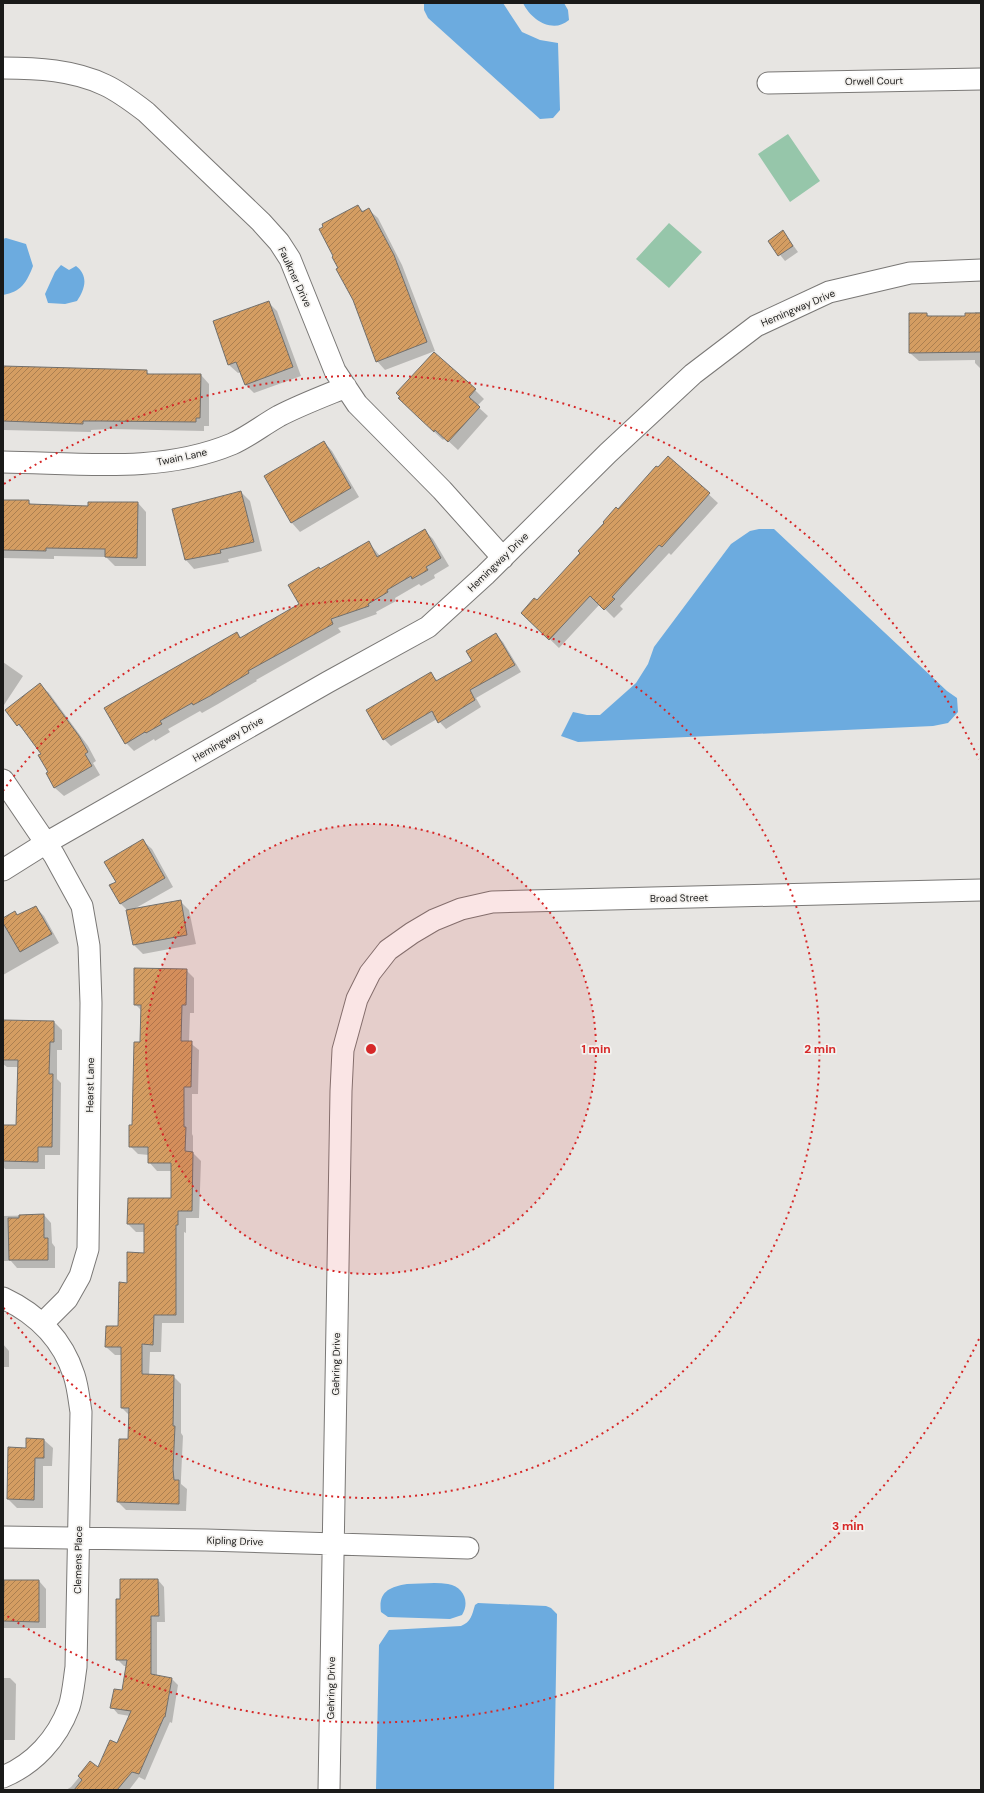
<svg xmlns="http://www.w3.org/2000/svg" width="984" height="1793" font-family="'DM Sans',sans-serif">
<defs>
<pattern id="building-hatch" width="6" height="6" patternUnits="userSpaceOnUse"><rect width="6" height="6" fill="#d49d62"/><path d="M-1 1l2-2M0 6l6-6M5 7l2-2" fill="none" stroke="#ab7f50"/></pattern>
</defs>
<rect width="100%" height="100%" fill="#e7e5e2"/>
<path fill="#96c6aa" d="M 788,134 L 820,181 L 790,202 L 758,154 Z
M 669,223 L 702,252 L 669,288 L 636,259 Z"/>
<path fill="#6cabdf" d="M 424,3 L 503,3 L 522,32 L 540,40 L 558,43 L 560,110 L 553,118 L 540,119 L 428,18 L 424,10 Z
M 523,3 L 564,3 L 568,10 L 569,20 C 553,34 531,20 523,3 Z
M 6,238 L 26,244 L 33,266 C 27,282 21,292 3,295 L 3,239 Z
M 61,265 L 69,270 L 76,266 C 89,276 85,289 77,301 L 65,304 L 48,303 L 45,294 L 55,272 Z
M 759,529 L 774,529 L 947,691 L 957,698 L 958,712 L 948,723 L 933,726 L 578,742 L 561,736 L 573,712 L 587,715 L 600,715 L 636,683 L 648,664 L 654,647 L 731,544 L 750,531 Z
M 407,1584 C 420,1584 435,1582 448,1584 C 464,1587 470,1602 462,1615 L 450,1619 L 388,1617 L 381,1612 C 378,1592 389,1587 407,1584 Z
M 478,1603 L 546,1606 L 551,1608 L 557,1614 L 554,1790 L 376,1790 L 379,1645 L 389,1630 L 461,1626 C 471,1622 472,1615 475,1605 Z"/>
<path fill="#0003" d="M 358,206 L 364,212 L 369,210 L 378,218 L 402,265 L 435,351 L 385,370 L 377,361 Z
M 783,231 L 798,252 L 785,261 L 769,241 Z
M 268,302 L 277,311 L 301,376 L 254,393 L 245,384 L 241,372 L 238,373 L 229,365 Z
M 975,312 L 981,312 L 981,369 L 975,363 L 975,360 L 919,361 L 910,353 L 927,314 L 930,317 L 966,317 L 975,314 Z
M 3,367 L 146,371 L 150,375 L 201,375 L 209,384 L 209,426 L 204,426 L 204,431 L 110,429 L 91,430 L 91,432 L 3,430 Z
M 475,390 L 484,399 L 477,406 L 488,416 L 458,450 L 445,438 L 443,440 L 430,428 Z
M 324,442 L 332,451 L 359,497 L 300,532 L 292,523 L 265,476 Z
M 668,457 L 718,503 L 671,555 L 669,553 L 620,606 L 623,609 L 614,618 L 600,604 L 559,648 L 531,621 L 537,602 L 618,510 Z
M 241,492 L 250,501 L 262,551 L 228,559 L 229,562 L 194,569 L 186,560 L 173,509 Z
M 3,501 L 28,501 L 33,506 L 89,507 L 138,503 L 146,512 L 146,566 L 115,566 L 106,557 L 54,556 L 54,559 L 3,558 Z
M 425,531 L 433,539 L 449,566 L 434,575 L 435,578 L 421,586 L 419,584 L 395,598 L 396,601 L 376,612 L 377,614 L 338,628 L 341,632 L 256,680 L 257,681 L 218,704 L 202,713 L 200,711 L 168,729 L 170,732 L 155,741 L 154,739 L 134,751 L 126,743 L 236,633 L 242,638 L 300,604 L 321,570 L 369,543 L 380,556 Z
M 496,635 L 503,642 L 521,672 L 476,698 L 481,707 L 446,729 L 437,719 L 391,746 L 384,739 L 431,674 L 438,681 L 473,661 Z
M 3,662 L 23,676 L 4,705 L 3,704 Z
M 40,685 L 49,693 L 88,746 L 96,761 L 93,763 L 100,775 L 64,796 L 55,788 L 47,773 L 49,772 L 43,754 L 27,733 L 18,725 Z
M 143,841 L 152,849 L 173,887 L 134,909 L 180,901 L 189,910 L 196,944 L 143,954 L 134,945 L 127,910 L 120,903 L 117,882 Z
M 36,908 L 44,916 L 59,943 L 3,975 L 3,919 L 15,912 L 18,916 Z
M 186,970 L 194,978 L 194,1013 L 190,1013 L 189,1042 L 199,1050 L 198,1094 L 192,1094 L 192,1134 L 193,1136 L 193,1153 L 201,1161 L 199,1218 L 186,1218 L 186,1233 L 184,1232 L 184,1323 L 162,1323 L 161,1352 L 150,1352 L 149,1375 L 173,1376 L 181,1384 L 181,1433 L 183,1436 L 181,1478 L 181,1484 L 187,1489 L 186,1511 L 126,1510 L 118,1502 L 120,1440 L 129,1440 L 130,1416 L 122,1408 L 122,1355 L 115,1355 L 106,1347 L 119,1327 L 128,1284 L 145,1254 L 145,1232 L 136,1232 L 128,1224 L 172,1199 L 172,1171 L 157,1171 L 149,1162 L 149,1155 L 138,1154 L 130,1146 L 141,1043 L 142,1011 L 135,1004 Z
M 3,1021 L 54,1022 L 62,1030 L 62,1050 L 57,1050 L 57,1079 L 61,1083 L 60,1155 L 45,1155 L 45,1169 L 5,1169 L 3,1166 L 3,1126 L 17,1126 L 19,1067 L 7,1067 L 3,1064 Z
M 3,1209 L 3,1216 L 44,1215 L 51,1223 L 52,1243 L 55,1247 L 55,1268 L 17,1268 L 11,1261 L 3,1261 Z
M 3,1344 L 9,1351 L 9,1367 L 4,1367 L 4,1395 L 3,1395 Z
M 44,1440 L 53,1448 L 52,1466 L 43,1466 L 43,1508 L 17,1508 L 8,1499 L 26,1449 Z
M 158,1580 L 164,1587 L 165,1622 L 157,1622 L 157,1676 L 172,1679 L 178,1685 L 172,1723 L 170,1722 L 145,1780 L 139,1777 L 129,1790 L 66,1790 L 71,1787 L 91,1763 L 98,1769 L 118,1745 L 130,1716 L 118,1714 L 112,1707 L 123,1691 L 127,1666 L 124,1666 L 117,1659 L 121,1600 Z
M 3,1581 L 39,1581 L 46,1589 L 46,1628 L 3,1628 L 3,1632 Z
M 3,1678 L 10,1678 L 16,1684 L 15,1740 L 3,1740 Z"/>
<path fill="url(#building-hatch)" stroke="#72706d" d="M 358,205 L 362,212 L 369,208 L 394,255 L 427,342 L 376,362 L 353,300 L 336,269 L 338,268 L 332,257 L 333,256 L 319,229 L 323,227 L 322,224 Z
M 783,230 L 793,246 L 778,256 L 768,241 Z
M 269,301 L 293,367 L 245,385 L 236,362 L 228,365 L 213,321 Z
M 909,313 L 927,313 L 927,316 L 965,316 L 965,313 L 981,313 L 981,352 L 909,353 Z
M 434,352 L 476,389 L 469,397 L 480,407 L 448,442 L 435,430 L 434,432 L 420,419 L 398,398 L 400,397 L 396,393 Z
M 3,366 L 147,370 L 147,374 L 201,374 L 200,418 L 196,418 L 196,422 L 100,421 L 83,421 L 83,424 L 3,421 Z
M 324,441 L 351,488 L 291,523 L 264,476 Z
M 668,456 L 710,493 L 662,547 L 659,545 L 612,597 L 615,599 L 604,610 L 590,596 L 549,640 L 521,613 L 534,598 L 537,600 L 580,553 L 578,551 L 604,523 L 603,522 L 616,507 L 618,509 L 656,466 L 658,467 Z
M 241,491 L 254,542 L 220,550 L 221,553 L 185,560 L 172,509 Z
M 3,500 L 29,500 L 29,504 L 88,506 L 88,502 L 138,502 L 137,558 L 105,557 L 105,549 L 46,548 L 46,551 L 3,550 Z
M 425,529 L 441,558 L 426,567 L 428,570 L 412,579 L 411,576 L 387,590 L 388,592 L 368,604 L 369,606 L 331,619 L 333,624 L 248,671 L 249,673 L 210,696 L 193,705 L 192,703 L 160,721 L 162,724 L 146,733 L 145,732 L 125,744 L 104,708 L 237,632 L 240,638 L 299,604 L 288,585 L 319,567 L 320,569 L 369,541 L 377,557 Z
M 496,633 L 515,665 L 470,690 L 475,700 L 438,723 L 432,711 L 383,740 L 366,710 L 431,672 L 436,681 L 472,661 L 466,651 Z
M 40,683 L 79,736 L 88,752 L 85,754 L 92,766 L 54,788 L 46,773 L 48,772 L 38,755 L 41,754 L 19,724 L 17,726 L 5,710 Z
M 143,839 L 165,878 L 120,904 L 109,885 L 116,882 L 104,862 Z
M 181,900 L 187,935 L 133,945 L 126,910 Z
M 36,906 L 52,934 L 20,952 L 3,923 L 3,918 L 15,911 L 17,915 Z
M 134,968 L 187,969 L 186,1005 L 182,1005 L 181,1041 L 192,1041 L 191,1087 L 184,1087 L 184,1127 L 186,1127 L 185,1151 L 193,1152 L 192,1211 L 178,1211 L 178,1225 L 176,1225 L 176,1315 L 154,1315 L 153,1345 L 142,1344 L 142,1374 L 174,1375 L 173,1426 L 175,1426 L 173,1469 L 174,1480 L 179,1480 L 179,1504 L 117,1502 L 119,1439 L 128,1439 L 129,1408 L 121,1408 L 121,1347 L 105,1347 L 106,1326 L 118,1326 L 119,1282 L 127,1283 L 127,1252 L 144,1253 L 144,1224 L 127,1224 L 128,1198 L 171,1198 L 171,1163 L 148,1163 L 148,1147 L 129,1147 L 129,1125 L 132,1125 L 134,1042 L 140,1042 L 141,1005 L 134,1005 Z
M 3,1020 L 54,1021 L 54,1042 L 50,1042 L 49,1074 L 53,1074 L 52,1147 L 38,1147 L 38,1162 L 3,1161 L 3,1125 L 16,1125 L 18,1060 L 3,1060 Z
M 44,1214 L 44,1238 L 48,1238 L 48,1260 L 9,1260 L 8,1218 L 19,1218 L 19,1215 Z
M 26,1438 L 44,1439 L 44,1458 L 35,1458 L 34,1500 L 7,1499 L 8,1447 L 26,1448 Z
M 120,1579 L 158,1579 L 159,1616 L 151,1616 L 151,1674 L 172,1678 L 165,1717 L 164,1717 L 139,1774 L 132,1772 L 117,1790 L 74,1790 L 82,1780 L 78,1776 L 90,1761 L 98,1767 L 110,1740 L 117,1743 L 131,1711 L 110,1708 L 114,1689 L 122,1690 L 127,1660 L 116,1660 L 116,1599 L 120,1599 Z
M 4,1580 L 39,1580 L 39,1622 L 3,1621 Z"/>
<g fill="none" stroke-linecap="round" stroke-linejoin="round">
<g stroke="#7a7876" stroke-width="23">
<path id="street" d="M 3,68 C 37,68 74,70 105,85 C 120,92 133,102 146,112 L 261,222 L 279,242 L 290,259 L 335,371 L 357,404 L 442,490 L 503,558
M 768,83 L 981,79
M 3,462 C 79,463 160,474 232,444 C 248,437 263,425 279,416 C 300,405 324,396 346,387
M 3,780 L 54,855 L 82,906 L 89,946 L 91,1003 L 88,1249 L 80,1276 L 67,1299 L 43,1323
M 3,870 L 46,843 L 328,682 L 428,627 L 485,575 L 608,453 L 693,374 L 756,326 L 829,292 L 910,273 L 981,270
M 3,1298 C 37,1314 62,1338 74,1375 C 78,1387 79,1400 81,1412 L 76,1667 C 74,1680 73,1695 69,1707 C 57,1739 34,1764 3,1777
M 3,1537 L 206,1540 L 468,1548
M 329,1790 L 341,1091 L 343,1050 L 357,999 L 370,973 L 388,950 L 412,933 L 434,920 L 461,909 L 492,902 L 981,890"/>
</g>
<use href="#street" stroke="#fff" stroke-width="21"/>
</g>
<circle cx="371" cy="1049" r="225" fill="#d62828" fill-opacity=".12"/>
<g fill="none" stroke="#d62828" stroke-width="2" stroke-dasharray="2 4">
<circle cx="371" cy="1049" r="225"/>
<path d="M3 791A449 449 0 1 1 3 1307"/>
<path d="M979 1339A674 674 0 0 1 4 1614M4 484A674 674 0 0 1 979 759"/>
</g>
<g text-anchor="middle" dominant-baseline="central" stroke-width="3.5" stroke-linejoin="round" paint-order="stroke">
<g font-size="10" fill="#1a1a19" stroke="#f4f2ef">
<text transform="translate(874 81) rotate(-1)">Orwell Court</text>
<text transform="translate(295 277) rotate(65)">Faulkner Drive</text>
<text transform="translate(798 308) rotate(-23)">Hemingway Drive</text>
<text transform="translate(182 457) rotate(-12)">Twain Lane</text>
<text transform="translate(498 562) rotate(-44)">Hemingway Drive</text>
<text transform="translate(228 739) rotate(-30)">Hemingway Drive</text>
<text transform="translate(679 898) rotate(-1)">Broad Street</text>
<text transform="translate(90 1085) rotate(-89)">Hearst Lane</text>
<text transform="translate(336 1364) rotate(-89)">Gehring Drive</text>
<text transform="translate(235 1541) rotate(2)">Kipling Drive</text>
<text transform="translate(78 1560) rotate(-89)">Clemens Place</text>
<text transform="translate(331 1688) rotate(-89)">Gehring Drive</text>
</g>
</g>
<circle cx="371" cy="1049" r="6" fill="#d62828" stroke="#f4f2ef" stroke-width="2"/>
<g font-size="12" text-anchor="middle" font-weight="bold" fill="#d62828" stroke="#f4f2ef" stroke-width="3.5" stroke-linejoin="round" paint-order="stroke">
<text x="596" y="1053">1 min</text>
<text x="820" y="1053">2 min</text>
<text x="848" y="1530">3 min</text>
</g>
<rect width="984" height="1793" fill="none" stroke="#1a1a19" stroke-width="8"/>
</svg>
